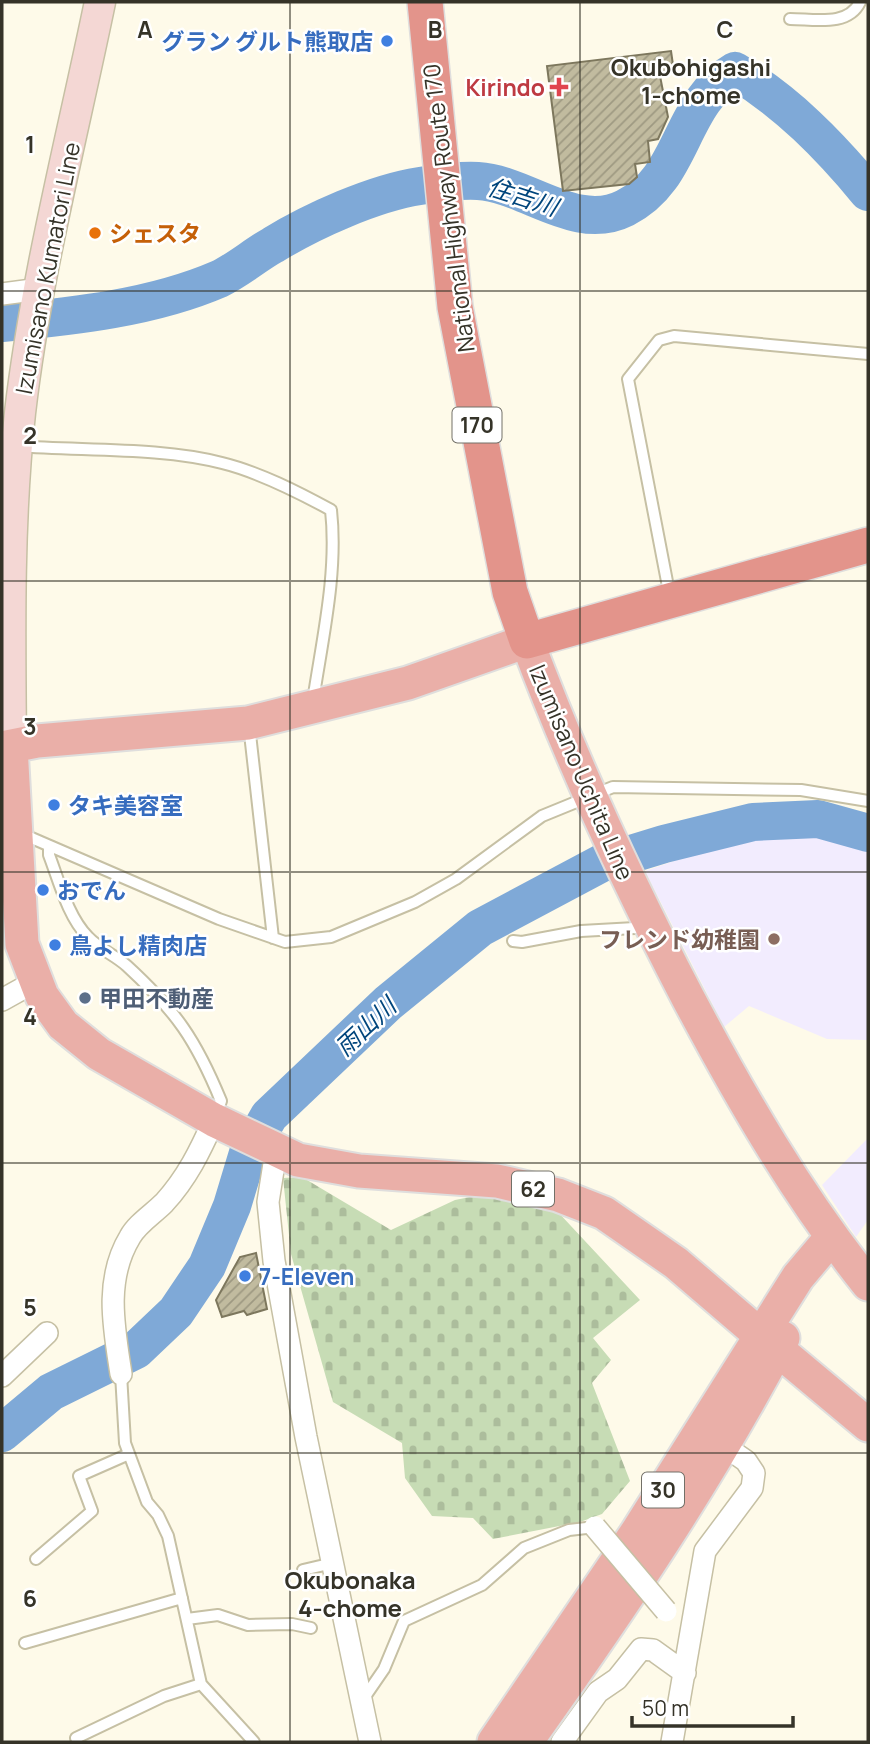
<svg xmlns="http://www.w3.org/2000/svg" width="870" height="1744" font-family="Manrope,'Noto Sans JP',sans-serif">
<defs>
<pattern id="cemetery-stones" width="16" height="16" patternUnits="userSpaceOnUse" patternTransform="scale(1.75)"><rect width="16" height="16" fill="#c7dcb5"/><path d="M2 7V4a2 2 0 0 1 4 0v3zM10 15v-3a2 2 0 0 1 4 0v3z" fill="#acbd9c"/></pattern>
<pattern id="building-hatch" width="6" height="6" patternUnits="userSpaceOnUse" patternTransform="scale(1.75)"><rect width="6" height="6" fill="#c1bb9f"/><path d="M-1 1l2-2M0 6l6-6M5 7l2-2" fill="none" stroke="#9e9982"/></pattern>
</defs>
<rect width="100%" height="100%" fill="#fefae9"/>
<path fill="#f2ecfe" d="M 747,836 L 824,837 L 868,851 L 868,1040 L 827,1039 L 749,1006 L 724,1027 L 645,871 Z
M 868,1138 L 868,1220 L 856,1237 L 822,1185 Z"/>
<path fill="url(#cemetery-stones)" d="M 302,1177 L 391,1230 L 455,1200 L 485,1194 L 557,1211 L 640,1300 L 593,1338 L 611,1360 L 592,1383 L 630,1481 L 602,1514 L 580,1522 L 493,1539 L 473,1518 L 432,1516 L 405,1478 L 402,1443 L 333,1402 L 291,1254 L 283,1178 Z"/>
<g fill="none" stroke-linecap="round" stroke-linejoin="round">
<path stroke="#7fa9d7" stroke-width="38" d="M 2,323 C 74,316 152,308 219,279 C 238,270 255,255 273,245 C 312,221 374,193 420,186 C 438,183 460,180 478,181 C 527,184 576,233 625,208 C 685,178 678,104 735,71 C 787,102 829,145 868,192
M 2,1433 L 51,1392 L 136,1350 L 176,1312 L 207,1266 L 232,1206 L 248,1153 L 269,1116 L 388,1003 L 480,928 L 602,863 L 664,844 L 753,822 L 818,819 L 868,833"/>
</g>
<path fill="url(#building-hatch)" stroke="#7d775d" stroke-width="2" d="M 671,51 L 674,72 L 660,76 L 668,117 L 658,139 L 648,141 L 650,162 L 635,164 L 637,177 L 629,184 L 563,191 L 547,66 Z
M 256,1253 L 267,1309 L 247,1315 L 244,1311 L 222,1317 L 216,1300 L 240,1257 Z"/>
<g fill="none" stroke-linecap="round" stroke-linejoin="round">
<g stroke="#c6c0a4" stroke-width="14">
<path id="service" d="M 790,19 C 814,19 848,27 860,2
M 18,446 C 81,451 162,447 222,463 C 259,472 298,492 331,510 C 338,573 322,640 313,701
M 670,597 L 628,379 L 659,340 L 674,336 L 868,354
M 249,725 L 273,938
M 20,833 L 219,919 L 285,942 L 331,937 L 415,902 L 456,879 L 542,816 L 613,787 L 801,790 L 868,801
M 49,847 L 49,855 C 59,881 68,917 88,937 C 99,949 115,955 127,966 C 176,1011 196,1040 221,1101 L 215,1118
M 513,941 L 522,942 L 581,931 L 635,928 L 644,923
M 121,1374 L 125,1443 L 147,1502 L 158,1515 L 168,1536 L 201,1684 L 254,1742
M 36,1559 L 92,1511 L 79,1476 L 129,1454
M 303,1570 L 333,1563
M 187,1619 L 218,1615 L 248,1625 L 292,1624 L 311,1628
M 25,1643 L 182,1598
M 362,1701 L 384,1669 L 404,1621 L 482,1585 L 524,1548 L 569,1530 L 595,1527
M 76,1738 L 164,1696 L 201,1684"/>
</g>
<g stroke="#c6c0a4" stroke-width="24">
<path id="minor" d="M 2,294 L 40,289
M 2,1000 L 36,981
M 276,1151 L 268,1202 L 274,1261 L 306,1437 L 370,1742
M 121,1374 C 114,1328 104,1280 130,1237 C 137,1224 153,1214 164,1203 C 187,1178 200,1151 214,1120
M 2,1376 L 47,1333
M 562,1742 L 598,1692 L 617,1679 L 641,1649 L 653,1650 L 685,1673
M 672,1742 L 705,1551 L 752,1488 L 754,1473 L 746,1461 L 723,1445"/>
</g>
<g stroke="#c6c0a4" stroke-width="33">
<path id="secondary" d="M 11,747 C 10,637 8,523 20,413 C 36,275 72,138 100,2"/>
</g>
<g stroke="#dfdedd" stroke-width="37">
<path id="primary" d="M 11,747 L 22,944 L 42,996 L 63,1025 L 99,1054 L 214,1120 L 298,1160 L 359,1171 L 497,1181 L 558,1195 L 604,1213 L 676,1263 L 760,1335
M 2,748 L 37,741 L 248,723 L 408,683 L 527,641 C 573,764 627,881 688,998 C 741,1098 797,1195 868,1284
M 777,1349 L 868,1425
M 494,1742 L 637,1532 L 798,1277 L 831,1238
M 526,1742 C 619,1612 709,1479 783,1338"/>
</g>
<g stroke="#dfdedd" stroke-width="38">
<path id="trunk" d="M 425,2 L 455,307 L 510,592 L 527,641 L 868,545"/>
</g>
<use href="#service" stroke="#fff" stroke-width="10"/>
<use href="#minor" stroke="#fff" stroke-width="21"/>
<use href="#secondary" stroke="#f4d7d4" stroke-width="30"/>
<use href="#primary" stroke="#eaafa8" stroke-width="33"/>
<use href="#trunk" stroke="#e3948b" stroke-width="35"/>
<g stroke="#c6c0a4" stroke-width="24" stroke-linecap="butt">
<path id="minor-bridge" d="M 595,1527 L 666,1611"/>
</g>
<use href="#minor-bridge" stroke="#fff" stroke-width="21"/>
</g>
<path fill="none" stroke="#353328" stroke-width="2" stroke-opacity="0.55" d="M 290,2 L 290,1742M 580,2 L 580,1742M 2,291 L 868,291M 2,581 L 868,581M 2,872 L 868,872M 2,1163 L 868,1163M 2,1453 L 868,1453"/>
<g fill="#3f7fe0" stroke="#fff" stroke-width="2.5">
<circle cx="387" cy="41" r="7"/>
<circle cx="54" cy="805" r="7"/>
<circle cx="43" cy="890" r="7"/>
<circle cx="55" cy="945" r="7"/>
<circle cx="245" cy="1276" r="7"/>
</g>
<path fill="#e0444e" stroke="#fff" stroke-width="2.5" d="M555.5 76.5h7v7h7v7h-7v7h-7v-7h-7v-7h7z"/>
<circle fill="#e8710a" stroke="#fff" stroke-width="2.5" cx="95" cy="233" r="7"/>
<circle fill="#8d6e63" stroke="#fff" stroke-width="2.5" cx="774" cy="939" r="7"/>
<circle fill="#5c6f8a" stroke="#fff" stroke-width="2.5" cx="85" cy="998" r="7"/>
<g text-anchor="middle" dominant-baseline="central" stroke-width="5" stroke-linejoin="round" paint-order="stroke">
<g fill="#fff" stroke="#727068" stroke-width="2">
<rect x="452.5" y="407.5" width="49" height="35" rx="5"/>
<rect x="512" y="1171.5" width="42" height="35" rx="5"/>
<rect x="642" y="1472.5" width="42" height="35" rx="5"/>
</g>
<g font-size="21" font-weight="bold" fill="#353328">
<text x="477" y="425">170</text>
<text x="533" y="1189">62</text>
<text x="663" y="1490">30</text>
</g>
<g font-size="23" font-weight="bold" fill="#366cbe" stroke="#fff" text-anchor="start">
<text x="373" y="41" text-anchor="end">グラン グルト熊取店</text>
<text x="68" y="805">タキ美容室</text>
<text x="57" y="890">おでん</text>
<text x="69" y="945">鳥よし精肉店</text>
<text x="259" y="1276">7-Eleven</text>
</g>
<g font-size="23" font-weight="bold" fill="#be3a42" stroke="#fff" text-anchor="end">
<text x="545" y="87">Kirindo</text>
</g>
<g font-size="23" fill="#353328" stroke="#fff">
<text transform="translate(448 208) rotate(-97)">National Highway Route 170</text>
<text transform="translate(47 268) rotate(-79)">Izumisano Kumatori Line</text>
<text transform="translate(582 772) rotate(67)">Izumisano Uchita Line</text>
</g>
<g font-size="23" font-weight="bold" fill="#c56008" stroke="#fff" text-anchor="start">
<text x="109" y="233">シェスタ</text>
</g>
<g font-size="23" font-weight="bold" fill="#785e54" stroke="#fff" text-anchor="end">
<text x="760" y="939">フレンド幼稚園</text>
</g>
<g font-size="23" font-weight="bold" fill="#4e5e75" stroke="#fff" text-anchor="start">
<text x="99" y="998">甲田不動産</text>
</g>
<g font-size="24" font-weight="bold" fill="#353328" stroke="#fff">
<text x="691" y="66">Okubohigashi<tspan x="691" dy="28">1-chome</tspan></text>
<text x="350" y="1579">Okubonaka<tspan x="350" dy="28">4-chome</tspan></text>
</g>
<g font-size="24" font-style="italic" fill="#00457c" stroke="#fff">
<text transform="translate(523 196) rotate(18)">住吉川</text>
<text transform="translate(365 1026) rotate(-43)">雨山川</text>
</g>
</g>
<g font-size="23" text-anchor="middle" font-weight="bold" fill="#353328" stroke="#fff" stroke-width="5" stroke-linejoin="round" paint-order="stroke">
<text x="145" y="38">A</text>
<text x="435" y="38">B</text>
<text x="725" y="38">C</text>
<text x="30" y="153">1</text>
<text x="30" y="444">2</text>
<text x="30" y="735">3</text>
<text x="30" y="1025">4</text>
<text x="30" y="1316">5</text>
<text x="30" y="1607">6</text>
</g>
<rect width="870" height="1744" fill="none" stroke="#353328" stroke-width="7"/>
<path d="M632 1716v10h161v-10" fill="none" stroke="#353328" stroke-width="3.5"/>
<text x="642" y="1716" font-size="21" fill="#353328" stroke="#ffffff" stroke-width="5" paint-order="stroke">50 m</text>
</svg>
